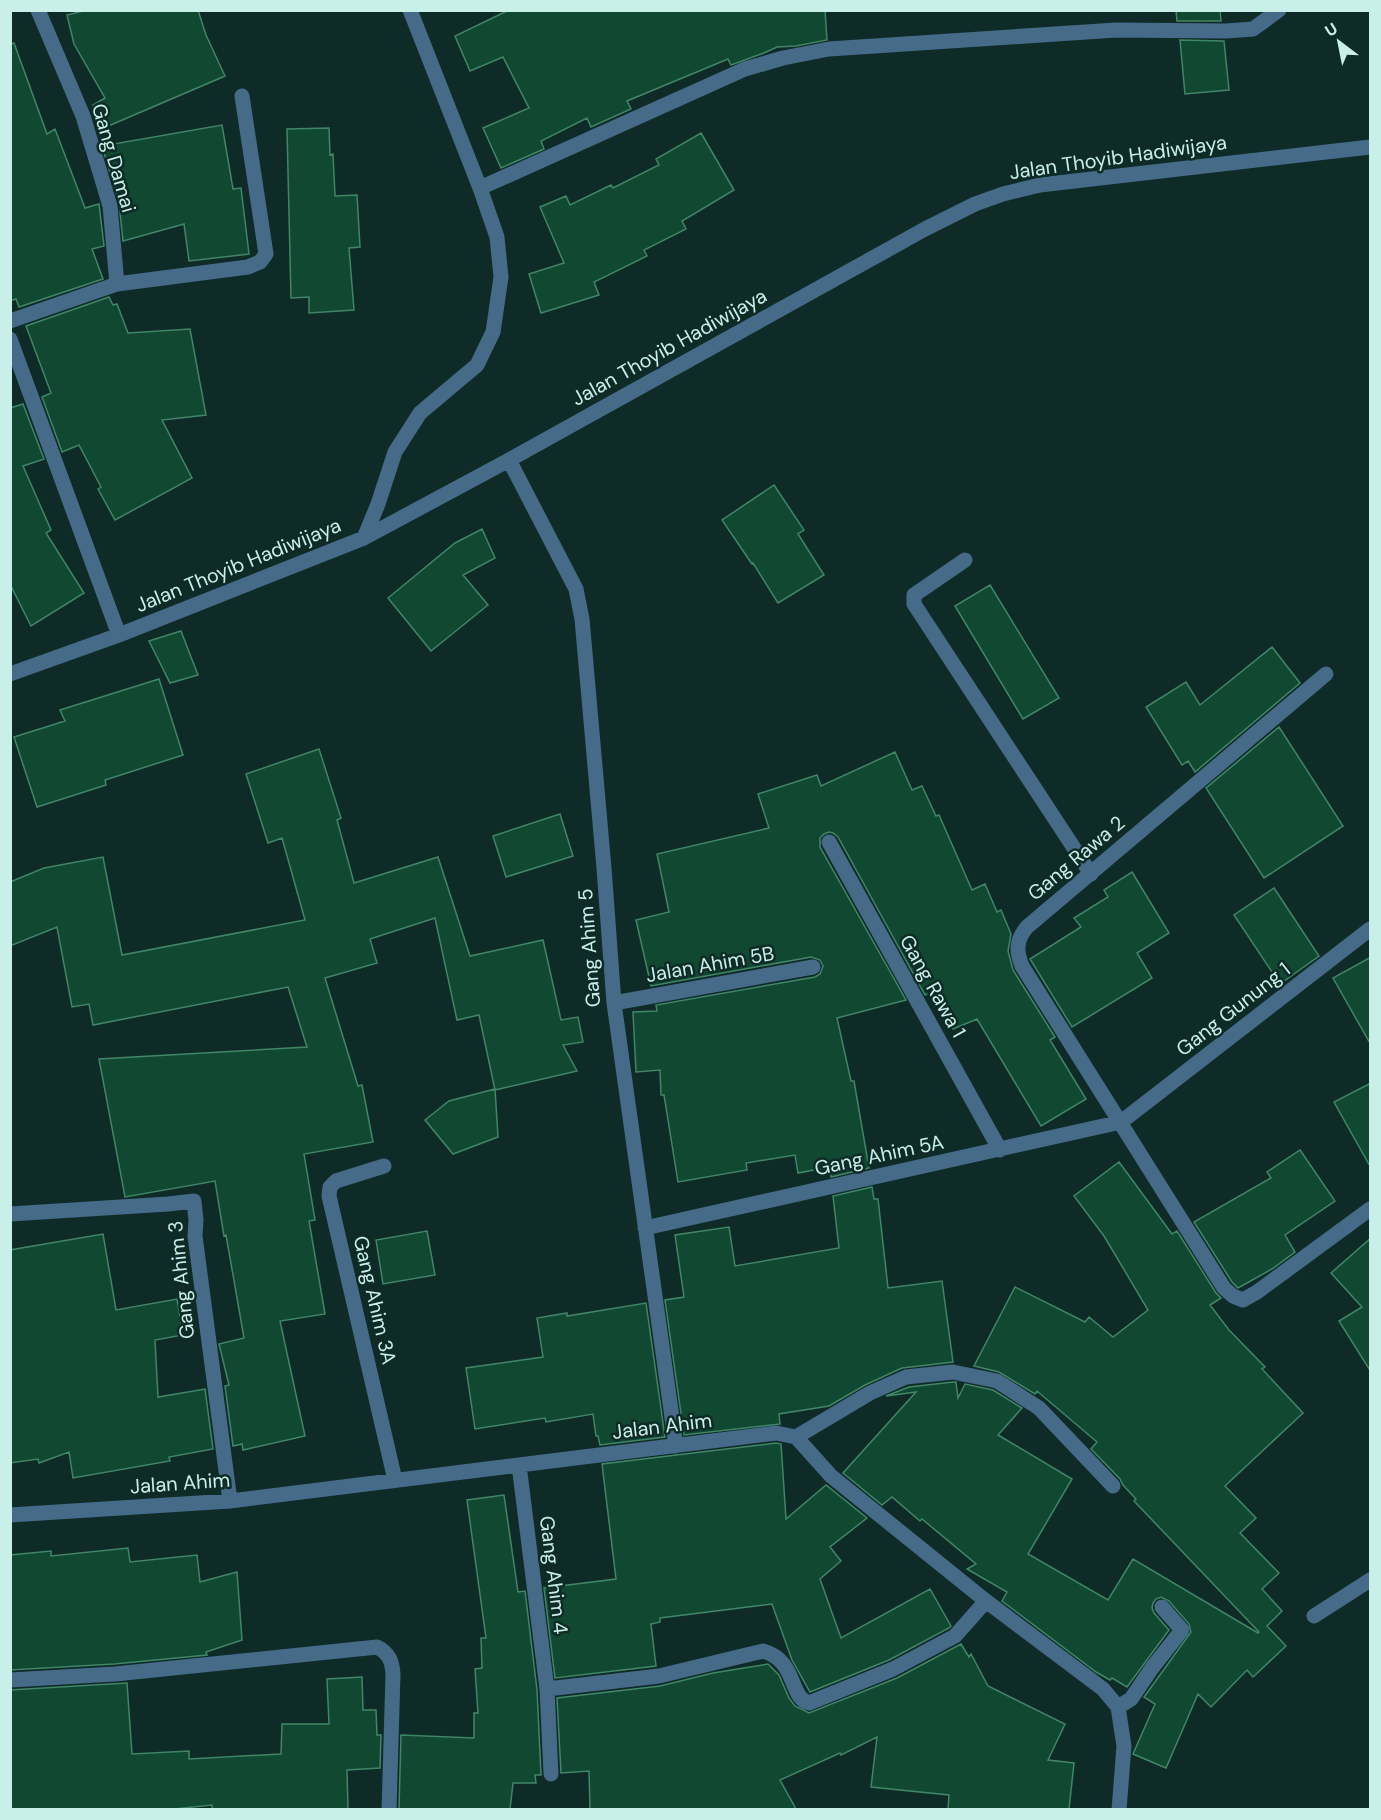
<svg xmlns="http://www.w3.org/2000/svg" width="1381" height="1820" font-family="'DM Sans',sans-serif">
<rect width="100%" height="100%" fill="#0f2b27"/>
<path fill="#104832" stroke="#418667" stroke-width="1.5" d="M 87,10 L 198,10 L 206,35 L 225,76 L 106,127 L 93,105 L 105,98 L 74,44 L 67,15 Z
M 509,10 L 825,10 L 827,40 L 796,46 L 777,47 L 764,53 L 731,65 L 728,59 L 627,101 L 631,109 L 591,127 L 587,118 L 541,141 L 544,149 L 501,168 L 483,128 L 529,108 L 503,57 L 470,71 L 455,36 Z
M 1176,10 L 1220,10 L 1221,21 L 1177,21 Z
M 1180,40 L 1224,41 L 1229,90 L 1185,94 Z
M 14,43 L 47,134 L 55,129 L 85,208 L 99,204 L 104,246 L 92,249 L 103,279 L 19,307 L 16,299 L 10,301 L 10,44 Z
M 222,125 L 233,189 L 241,188 L 249,254 L 189,261 L 184,224 L 123,241 L 119,203 L 102,146 Z
M 329,128 L 330,155 L 333,154 L 335,196 L 357,195 L 360,247 L 349,248 L 354,310 L 309,313 L 309,297 L 291,298 L 287,129 Z
M 701,133 L 734,190 L 682,221 L 686,229 L 644,250 L 647,256 L 594,282 L 599,295 L 541,313 L 529,274 L 564,263 L 540,207 L 566,196 L 570,205 L 611,185 L 613,188 L 659,165 L 656,159 Z
M 109,297 L 113,305 L 117,304 L 128,333 L 190,329 L 206,415 L 162,420 L 192,478 L 115,520 L 98,489 L 101,487 L 79,445 L 62,452 L 42,397 L 51,393 L 26,326 Z
M 23,404 L 44,459 L 23,466 L 51,530 L 46,533 L 84,593 L 31,626 L 10,584 L 10,408 Z
M 774,485 L 804,530 L 798,534 L 824,575 L 778,603 L 753,563 L 752,564 L 722,520 Z
M 482,529 L 495,558 L 463,575 L 488,605 L 431,651 L 388,598 L 455,543 Z
M 990,585 L 1059,698 L 1023,719 L 955,606 Z
M 181,631 L 198,675 L 170,683 L 149,641 Z
M 1272,647 L 1300,683 L 1195,772 L 1188,761 L 1182,765 L 1146,707 L 1186,682 L 1200,705 Z
M 159,679 L 183,755 L 105,780 L 106,785 L 37,807 L 14,737 L 65,721 L 60,710 Z
M 1279,727 L 1343,826 L 1264,878 L 1206,788 Z
M 319,749 L 341,818 L 337,820 L 354,883 L 438,857 L 470,956 L 543,940 L 561,1020 L 578,1017 L 583,1042 L 563,1045 L 577,1071 L 495,1090 L 479,1015 L 457,1020 L 435,918 L 370,939 L 377,963 L 325,978 L 358,1086 L 362,1085 L 373,1142 L 304,1154 L 315,1220 L 309,1221 L 325,1314 L 280,1321 L 305,1436 L 243,1450 L 242,1444 L 233,1446 L 225,1386 L 229,1385 L 219,1344 L 244,1338 L 226,1235 L 224,1236 L 215,1181 L 125,1197 L 99,1059 L 307,1047 L 288,987 L 93,1025 L 89,1004 L 72,1007 L 57,927 L 10,946 L 10,882 L 44,868 L 103,857 L 122,955 L 305,920 L 282,838 L 268,843 L 246,774 Z
M 895,752 L 912,790 L 922,786 L 936,816 L 939,815 L 972,890 L 985,884 L 997,912 L 1001,910 L 1011,934 L 1008,951 L 1013,970 L 1055,1037 L 1050,1040 L 1086,1099 L 1041,1126 L 977,1019 L 953,1029 L 937,992 L 925,995 L 838,837 L 833,833 L 829,832 L 824,834 L 820,838 L 820,847 L 906,1000 L 837,1018 L 851,1081 L 854,1081 L 869,1168 L 831,1177 L 830,1167 L 798,1173 L 795,1155 L 746,1163 L 747,1170 L 678,1182 L 664,1095 L 661,1095 L 660,1070 L 636,1072 L 633,1012 L 657,1011 L 656,1005 L 815,977 L 820,974 L 823,966 L 820,960 L 811,957 L 651,986 L 636,920 L 669,912 L 657,854 L 769,828 L 758,794 L 817,775 L 821,786 Z
M 560,814 L 573,856 L 506,877 L 493,836 Z
M 1132,872 L 1169,933 L 1137,953 L 1152,978 L 1072,1027 L 1030,959 L 1081,927 L 1074,918 L 1108,897 L 1104,890 Z
M 1274,888 L 1319,956 L 1280,984 L 1234,915 Z
M 1371,957 L 1371,1045 L 1333,978 Z
M 1371,1083 L 1371,1168 L 1334,1102 Z
M 495,1089 L 498,1137 L 453,1154 L 425,1120 L 449,1101 Z
M 1300,1150 L 1335,1201 L 1285,1235 L 1295,1252 L 1272,1269 L 1238,1288 L 1232,1282 L 1194,1222 L 1271,1178 L 1267,1172 Z
M 1119,1162 L 1172,1234 L 1177,1231 L 1216,1293 L 1221,1298 L 1210,1305 L 1229,1330 L 1265,1367 L 1262,1369 L 1303,1413 L 1225,1486 L 1256,1518 L 1240,1533 L 1279,1573 L 1262,1589 L 1282,1611 L 1267,1626 L 1286,1646 L 1253,1677 L 1247,1670 L 1211,1707 L 1198,1694 L 1166,1768 L 1133,1754 L 1155,1704 L 1144,1697 L 1191,1632 L 1189,1624 L 1169,1601 L 1161,1597 L 1156,1599 L 1153,1603 L 1152,1608 L 1154,1613 L 1169,1630 L 1127,1687 L 1112,1678 L 1110,1680 L 1096,1672 L 1002,1601 L 1007,1592 L 967,1569 L 976,1564 L 922,1519 L 920,1521 L 892,1497 L 882,1505 L 843,1473 L 916,1392 L 886,1396 L 909,1387 L 953,1382 L 956,1382 L 958,1398 L 965,1384 L 993,1390 L 1022,1408 L 998,1435 L 1072,1479 L 1028,1554 L 1108,1600 L 1133,1559 L 1258,1633 L 1259,1632 L 1134,1501 L 1136,1499 L 1123,1485 L 1120,1479 L 1091,1449 L 1097,1442 L 1037,1391 L 1035,1394 L 999,1372 L 974,1366 L 1015,1287 L 1085,1322 L 1089,1317 L 1113,1337 L 1148,1310 L 1104,1236 L 1074,1196 Z
M 872,1187 L 874,1199 L 878,1199 L 888,1288 L 942,1281 L 953,1362 L 902,1368 L 865,1385 L 829,1406 L 779,1414 L 780,1424 L 684,1435 L 665,1300 L 684,1297 L 675,1235 L 729,1227 L 735,1266 L 839,1248 L 833,1196 Z
M 427,1231 L 435,1275 L 383,1284 L 376,1240 Z
M 103,1234 L 116,1310 L 177,1299 L 183,1335 L 155,1340 L 158,1397 L 205,1389 L 213,1449 L 169,1457 L 170,1461 L 73,1478 L 69,1452 L 39,1463 L 38,1459 L 10,1463 L 10,1250 Z
M 1371,1238 L 1371,1372 L 1339,1321 L 1362,1307 L 1331,1273 Z
M 646,1303 L 665,1437 L 600,1445 L 598,1436 L 596,1436 L 593,1414 L 546,1422 L 545,1418 L 475,1429 L 466,1368 L 543,1357 L 537,1318 L 567,1313 L 567,1316 Z
M 776,1443 L 781,1444 L 786,1519 L 826,1485 L 867,1518 L 830,1547 L 841,1561 L 820,1579 L 841,1638 L 930,1589 L 951,1626 L 949,1628 L 889,1660 L 810,1692 L 792,1660 L 772,1604 L 660,1618 L 660,1622 L 651,1624 L 656,1666 L 555,1678 L 544,1588 L 616,1579 L 602,1464 Z
M 504,1495 L 518,1592 L 525,1591 L 537,1690 L 541,1775 L 535,1775 L 536,1783 L 513,1783 L 510,1809 L 399,1809 L 401,1735 L 474,1738 L 474,1713 L 478,1713 L 475,1669 L 482,1668 L 481,1638 L 486,1638 L 467,1500 Z
M 128,1548 L 130,1562 L 197,1555 L 200,1582 L 237,1572 L 242,1640 L 206,1652 L 207,1655 L 114,1664 L 10,1670 L 10,1555 L 51,1551 L 51,1556 Z
M 961,1644 L 969,1657 L 971,1654 L 988,1686 L 1065,1724 L 1048,1760 L 1074,1763 L 1069,1809 L 948,1809 L 949,1795 L 871,1787 L 877,1737 L 841,1755 L 840,1753 L 780,1780 L 796,1809 L 590,1809 L 589,1771 L 561,1773 L 557,1698 L 660,1686 L 713,1673 L 768,1664 L 779,1675 L 789,1698 L 795,1706 L 809,1713 L 897,1678 Z
M 362,1677 L 363,1710 L 376,1710 L 377,1735 L 381,1735 L 380,1768 L 347,1770 L 348,1809 L 212,1809 L 212,1805 L 174,1809 L 10,1809 L 10,1690 L 127,1683 L 132,1754 L 189,1751 L 189,1759 L 281,1754 L 282,1724 L 329,1724 L 327,1679 Z"/>
<g fill="none" stroke-linecap="round" stroke-linejoin="round">
<path stroke="#456b89" stroke-width="15" d="M 965,560 L 914,595 L 914,604 L 1091,874"/>
<path stroke="#456b89" stroke-width="15" d="M 480,188 L 745,69 L 783,58 L 829,49 L 1116,30 L 1226,31 L 1253,29 L 1279,10
M 117,284 L 248,267 L 260,262 L 266,254 L 242,96
M 10,321 L 117,284 L 110,206 L 83,116 L 38,10
M 10,339 L 119,635
M 509,460 L 576,589 L 582,619 L 604,868 L 614,1003 L 676,1446
M 364,538 L 378,504 L 395,452 L 420,413 L 477,365 L 493,332 L 501,277 L 497,237 L 480,188 L 410,10
M 10,674 L 119,635 L 364,538 L 509,460 L 925,229 L 975,204 L 1003,194 L 1040,185 L 1370,147
M 1326,674 L 1027,927 C 1016,940 1016,951 1022,966 L 1224,1288 L 1233,1296 L 1243,1300 L 1257,1292 L 1370,1209
M 829,842 L 1000,1150
M 614,1003 L 813,967
M 384,1166 L 336,1181 L 330,1187 L 329,1196 L 395,1480
M 10,1214 L 168,1204 L 194,1201 L 196,1220 L 195,1236 L 230,1501
M 645,1228 L 1121,1122 L 1370,929
M 796,1437 L 870,1393 L 906,1377 L 953,1372 L 997,1381 L 1039,1408 L 1113,1486
M 519,1465 L 547,1689 L 551,1774
M 10,1515 L 230,1501 L 776,1433 L 796,1437 L 831,1476 L 986,1601 L 1103,1689 L 1118,1707 L 1124,1746 L 1119,1810
M 1314,1616 L 1370,1580
M 10,1680 L 115,1674 L 377,1647 C 389,1653 392,1661 393,1674 L 389,1810
M 547,1689 L 659,1676 L 763,1651 C 797,1660 789,1698 809,1703 L 893,1669 L 955,1636 L 986,1601
M 1118,1707 L 1131,1699 L 1152,1668 L 1182,1630 L 1162,1607"/>
</g>
<g text-anchor="middle" dominant-baseline="central" stroke-width="5" stroke-linejoin="round" paint-order="stroke">
<g font-size="20" fill="#c8f0e8" stroke="#0f2b27">
<text transform="translate(1118 157) rotate(-8)">Jalan Thoyib Hadiwijaya</text>
<text transform="translate(114 158) rotate(74)">Gang Damai</text>
<text transform="translate(669 347) rotate(-29)">Jalan Thoyib Hadiwijaya</text>
<text transform="translate(238 565) rotate(-22)">Jalan Thoyib Hadiwijaya</text>
<text transform="translate(1076 858) rotate(-40)">Gang Rawa 2</text>
<text transform="translate(589 948) rotate(-94)">Gang Ahim 5</text>
<text transform="translate(710 964) rotate(-10)">Jalan Ahim 5B</text>
<text transform="translate(933 986) rotate(61)">Gang Rawa 1</text>
<text transform="translate(1233 1009) rotate(-38)">Gang Gunung 1</text>
<text transform="translate(879 1155) rotate(-12)">Gang Ahim 5A</text>
<text transform="translate(181 1280) rotate(-96)">Gang Ahim 3</text>
<text transform="translate(375 1300) rotate(77)">Gang Ahim 3A</text>
<text transform="translate(662 1426) rotate(-7)">Jalan Ahim</text>
<text transform="translate(180 1483) rotate(-4)">Jalan Ahim</text>
<text transform="translate(554 1575) rotate(83)">Gang Ahim 4</text>
</g>
</g>
<rect width="1381" height="1820" fill="none" stroke="#c8f0e8" stroke-width="24"/>
<g transform="translate(1339 42) rotate(328)" stroke="#0f2b27" stroke-width="4.5" paint-order="stroke">
<path d="M0-4.5L10 22L0 15L-10 22Z" fill="#c8f0e8"/>
<text y="-9" font-size="16" font-weight="bold" text-anchor="middle" fill="#c8f0e8">U</text>
</g>
</svg>
